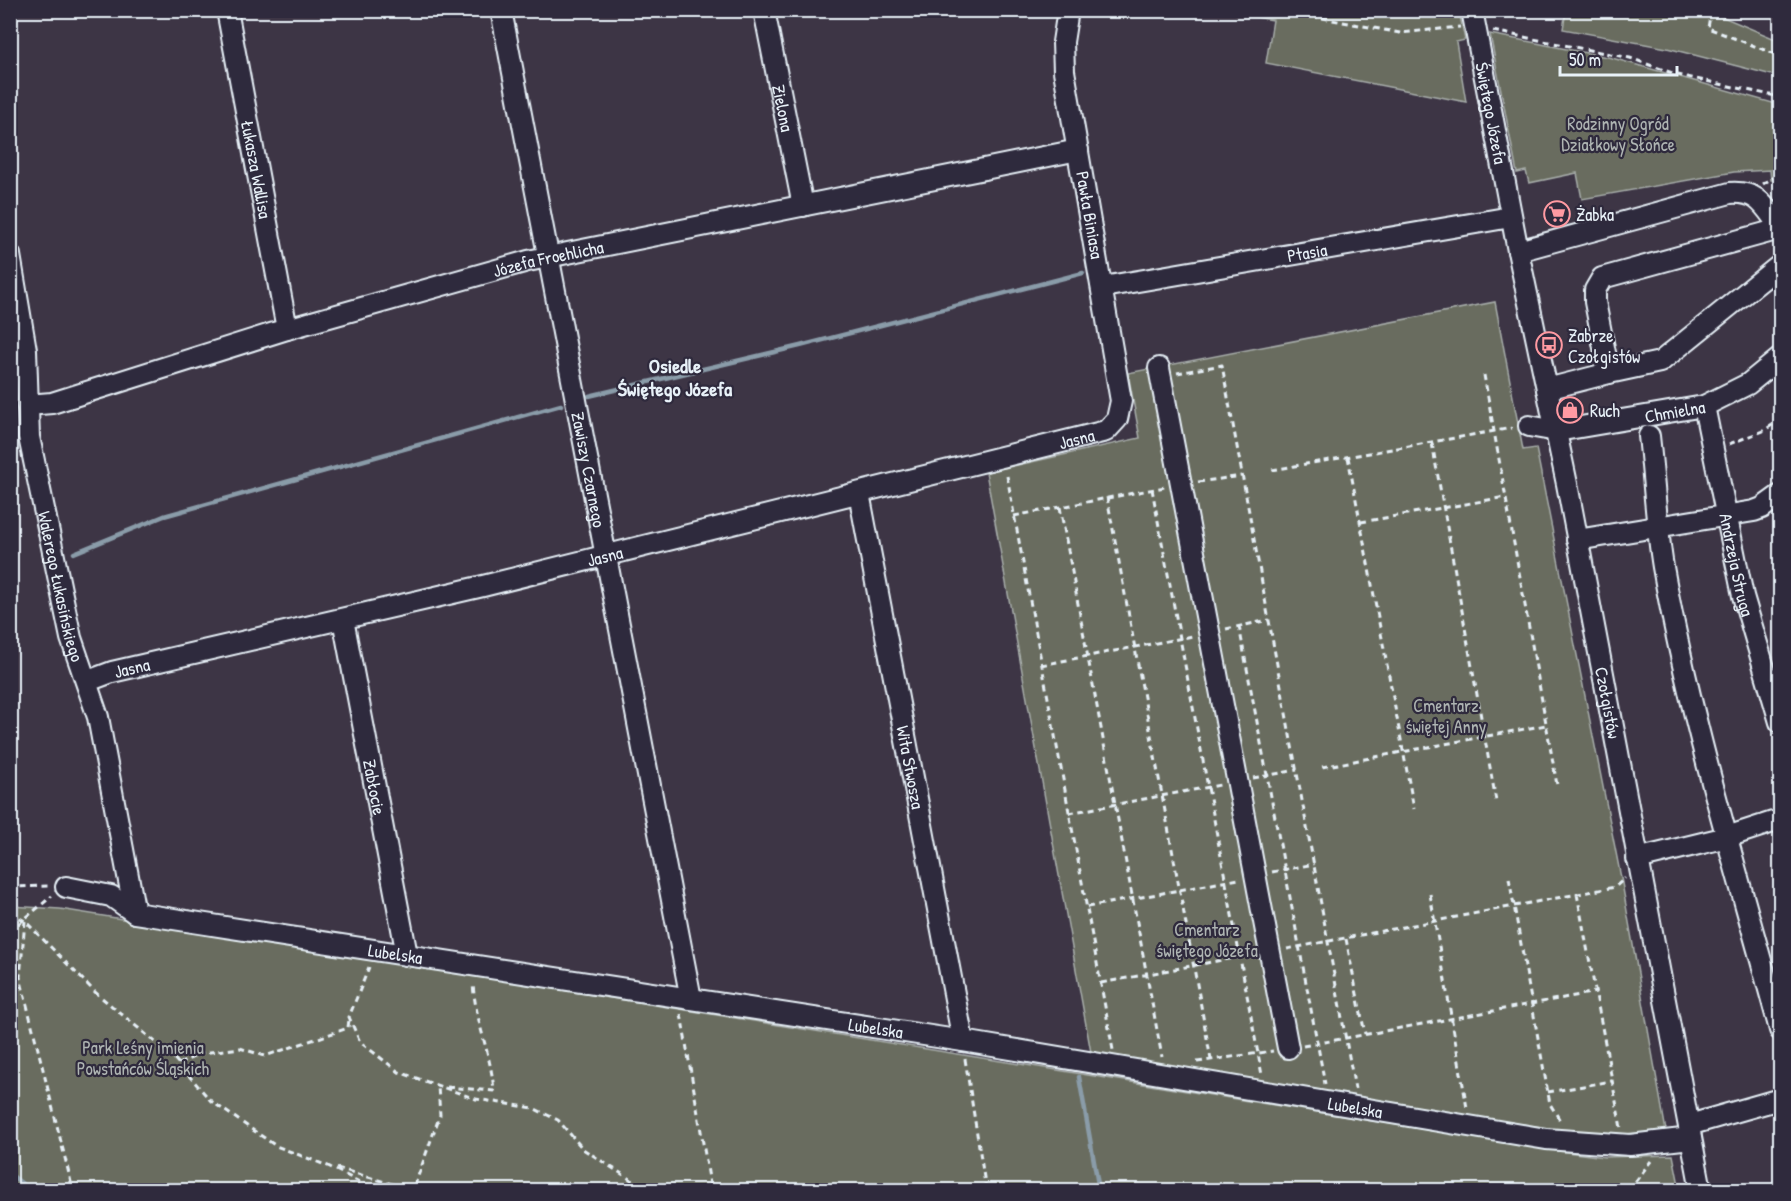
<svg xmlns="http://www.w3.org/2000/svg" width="1791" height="1201" font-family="'Patrick Hand',sans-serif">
<rect width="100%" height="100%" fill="#3d3545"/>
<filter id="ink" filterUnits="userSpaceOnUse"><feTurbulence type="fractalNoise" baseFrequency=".0167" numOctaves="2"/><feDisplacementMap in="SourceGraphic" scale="12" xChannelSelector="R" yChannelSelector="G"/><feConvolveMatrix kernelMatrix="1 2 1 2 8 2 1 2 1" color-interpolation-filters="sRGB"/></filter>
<g filter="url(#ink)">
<path fill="#696c5e" stroke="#a8aeab" stroke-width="1.5" d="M 1221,11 L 1459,11 L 1465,40 L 1456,42 L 1466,102 L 1266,63 L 1273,20 Z
M 1566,11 L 1709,11 L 1780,41 L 1780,77 L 1667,48 L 1563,29 Z
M 1490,34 L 1612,58 L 1780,105 L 1780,180 L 1771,180 L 1770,170 L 1734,172 L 1582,199 L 1577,173 L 1529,183 L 1526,171 L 1517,173 Z
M 1495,302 L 1523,450 L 1536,448 L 1622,883 L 1666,1131 L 1660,1138 L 1600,1136 L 1092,1058 L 986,472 L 1140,438 L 1128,373 Z
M 10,906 L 60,909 L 1558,1151 L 1605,1157 L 1673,1155 L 1680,1190 L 11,1190 Z"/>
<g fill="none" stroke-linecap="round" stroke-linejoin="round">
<path stroke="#8a9ca9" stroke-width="4.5" d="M 589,396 L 800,346 L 1083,273
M 74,553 L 164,516 L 561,405
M 1079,1077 L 1099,1190
M 10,1174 L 30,1190"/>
<g stroke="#e8f1f8" stroke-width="24">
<g id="minor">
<path id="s1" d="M 227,10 L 287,329"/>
<path id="s2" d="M 501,10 L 691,999"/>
<path id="s3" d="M 764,10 L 803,206"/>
<path id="s4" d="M 1472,10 L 1518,251 L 1567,484 L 1701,1190"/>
<path d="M 1780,229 L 1602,278 L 1595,290 L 1595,302 L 1609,373 L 1660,362 L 1780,265"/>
<path d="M 1518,251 L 1730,193 C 1759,191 1764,206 1780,227"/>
<path id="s5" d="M 10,255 L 26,350 L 29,437 L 71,638 L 98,717 L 135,913"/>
<path id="s6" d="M 1103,287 L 1511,217"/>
<path d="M 1159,368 L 1288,1048"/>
<path d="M 1547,389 L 1609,373"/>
<path id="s7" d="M 27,405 L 52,403 L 287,329 L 528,261 L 1078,150"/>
<path id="s8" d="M 1704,406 L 1743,596 L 1780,722"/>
<path id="s9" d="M 1529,426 L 1557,431 L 1704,406 L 1748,384 L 1780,358"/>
<path d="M 1649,436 C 1654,480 1656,524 1663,567 C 1691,724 1739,877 1780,1030"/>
<path id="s10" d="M 859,493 L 963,1041"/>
<path d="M 1577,540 L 1754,511 L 1762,508 L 1780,495"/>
<path id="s11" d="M 343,619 L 407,955"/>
<path id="s12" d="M 88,681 L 112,672 L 483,586 L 1106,431 L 1117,419 L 1121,401 L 1064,71 L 1063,42 L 1068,10"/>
<path d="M 1637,859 L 1727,837 L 1773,822"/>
<path id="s13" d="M 66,887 L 111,896 L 135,913 L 963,1041 L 1546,1139 L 1630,1145 L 1691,1138"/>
<path d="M 1689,1125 L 1780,1099"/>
</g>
</g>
<path stroke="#e8f1f8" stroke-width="3" stroke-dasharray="6 4.5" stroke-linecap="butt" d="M 1281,10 L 1400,33 L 1460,27
M 1711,10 L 1708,28 L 1780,56
M 1493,31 L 1630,58 L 1678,75 L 1780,97
M 1763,184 L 1780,173
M 1177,373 L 1222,365 L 1355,1089
M 1484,375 L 1557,785
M 1432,443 L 1496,801
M 1729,444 L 1763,431 L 1780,420
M 1348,457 L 1414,809
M 1272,470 L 1512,428
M 1007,476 L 1113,1050
M 1198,482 L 1242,476
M 1152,489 L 1262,1075
M 1107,497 L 1211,1060
M 1060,507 L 1162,1057
M 1014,516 L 1165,487
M 1361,522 L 1506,497
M 1239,626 L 1325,1084
M 1226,629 L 1269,620
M 1041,665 L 1193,636
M 1322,767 L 1546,725
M 1253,778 L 1297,770
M 1069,813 L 1220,785
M 1272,872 L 1314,864
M 1509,878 L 1550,1104 L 1561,1122
M 10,887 L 49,886
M 1430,894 L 1467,1108
M 1577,894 L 1621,1128
M 1087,907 L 1239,879
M 10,913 L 25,921 L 96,993 L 171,1055 L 211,1101 L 276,1146 L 328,1166 L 375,1190
M 25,921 L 20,977 L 73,1190
M 10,931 L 52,896
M 1346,939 L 1365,1034
M 1287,949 L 1615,887 L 1625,878
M 369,967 L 349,1017 L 360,1042 L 399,1072 L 476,1099 L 533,1108 L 558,1120 L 583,1149 L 633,1181 L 661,1190
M 1101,983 L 1254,954
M 681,1014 L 711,1190
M 1303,1046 L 1596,992
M 965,1059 L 986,1190
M 1197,1062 L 1273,1051
M 179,1064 L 202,1053 L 240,1048 L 265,1056 L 348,1028 L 349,1019
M 447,1087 L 494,1091 C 491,1053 475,1021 473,983
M 1548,1092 L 1612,1081
M 337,1168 L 413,1190 L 440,1115 L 438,1086
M 1629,1190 L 1651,1161"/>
<use href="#minor" stroke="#2f2a3d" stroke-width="20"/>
</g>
</g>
<defs>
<g id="supermarket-ring" transform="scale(1.35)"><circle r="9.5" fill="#2f2a3d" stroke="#ff9aa2" stroke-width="1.5"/><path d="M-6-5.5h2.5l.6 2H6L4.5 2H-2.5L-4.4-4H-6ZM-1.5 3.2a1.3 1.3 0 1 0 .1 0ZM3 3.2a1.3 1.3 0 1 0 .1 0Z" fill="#ff9aa2"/></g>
<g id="bus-ring" transform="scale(1.35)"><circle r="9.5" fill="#2f2a3d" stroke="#ff9aa2" stroke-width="1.5"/><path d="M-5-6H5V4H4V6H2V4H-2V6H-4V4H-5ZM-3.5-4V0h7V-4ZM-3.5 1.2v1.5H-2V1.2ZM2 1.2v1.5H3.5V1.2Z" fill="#ff9aa2"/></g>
<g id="shop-ring" transform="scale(1.35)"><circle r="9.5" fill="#2f2a3d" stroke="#ff9aa2" stroke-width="1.5"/><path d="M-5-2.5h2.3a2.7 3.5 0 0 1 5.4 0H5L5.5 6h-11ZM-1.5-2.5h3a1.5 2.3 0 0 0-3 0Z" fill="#ff9aa2"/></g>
</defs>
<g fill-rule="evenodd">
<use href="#supermarket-ring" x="1557" y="214"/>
<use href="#bus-ring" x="1549" y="345"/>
<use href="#shop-ring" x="1570" y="410"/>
</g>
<g text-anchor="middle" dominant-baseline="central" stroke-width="4.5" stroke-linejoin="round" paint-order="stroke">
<g font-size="18" fill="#e8f1f8" stroke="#2f2a3d">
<text stroke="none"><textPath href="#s3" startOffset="100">Zielona</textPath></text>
<text stroke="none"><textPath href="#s4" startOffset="105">Świętego Józefa</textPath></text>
<text stroke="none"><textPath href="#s1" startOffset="162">Łukasza Wallisa</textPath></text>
<text transform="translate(1090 215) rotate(80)">Pawła Biniasa</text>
<text stroke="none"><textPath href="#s6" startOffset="207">Ptasia</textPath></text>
<text stroke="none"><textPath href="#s7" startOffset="542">Józefa Froehlicha</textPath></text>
<text stroke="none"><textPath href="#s9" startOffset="148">Chmielna</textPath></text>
<text stroke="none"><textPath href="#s12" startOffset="1018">Jasna</textPath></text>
<text stroke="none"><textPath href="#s2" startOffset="468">Zawiszy Czarnego</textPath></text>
<text stroke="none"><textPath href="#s12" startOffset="532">Jasna</textPath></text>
<text stroke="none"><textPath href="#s8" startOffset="162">Andrzeja Struga</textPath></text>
<text stroke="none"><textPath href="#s5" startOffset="336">Walerego Łukasińskiego</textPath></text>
<text stroke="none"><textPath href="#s12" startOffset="46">Jasna</textPath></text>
<text stroke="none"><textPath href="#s4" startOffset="706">Czołgistów</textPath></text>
<text stroke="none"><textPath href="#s10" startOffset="279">Wita Stwosza</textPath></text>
<text stroke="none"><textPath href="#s11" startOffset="171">Zabłocie</textPath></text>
<text stroke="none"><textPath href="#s13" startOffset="339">Lubelska</textPath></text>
<text stroke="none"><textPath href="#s13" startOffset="825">Lubelska</textPath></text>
<text stroke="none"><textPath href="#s13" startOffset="1311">Lubelska</textPath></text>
</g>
<g font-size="18" fill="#afb5b3" stroke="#2f2a3d">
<text x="1618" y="123">Rodzinny Ogród<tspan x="1618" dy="21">Działkowy Słońce</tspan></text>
<text x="1446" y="705">Cmentarz<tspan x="1446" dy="21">świętej Anny</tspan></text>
<text x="1207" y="929">Cmentarz<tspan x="1207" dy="21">świętego Józefa</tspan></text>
<text x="143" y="1047">Park Leśny imienia<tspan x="143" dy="21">Powstańców Śląskich</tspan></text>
</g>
<g font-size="18" fill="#e8f1f8" stroke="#2f2a3d" text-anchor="start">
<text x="1576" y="214">Żabka</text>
<text x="1568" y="335">Zabrze<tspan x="1568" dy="21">Czołgistów</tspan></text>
<text x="1590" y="410">Ruch</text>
</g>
<g font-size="20" font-weight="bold" fill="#e8f1f8" stroke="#2f2a3d">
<text x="675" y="365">Osiedle<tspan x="675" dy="23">Świętego Józefa</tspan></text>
</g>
</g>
<rect width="1791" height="1201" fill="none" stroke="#2f2a3d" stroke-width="36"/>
<rect x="18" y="18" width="1755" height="1165" fill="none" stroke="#e8f1f8" stroke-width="2" filter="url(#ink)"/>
<path d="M1560 66v9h117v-9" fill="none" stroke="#e8f1f8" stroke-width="3"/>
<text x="1569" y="66" font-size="18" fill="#e8f1f8" stroke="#2f2a3d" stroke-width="4.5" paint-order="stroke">50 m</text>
</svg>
